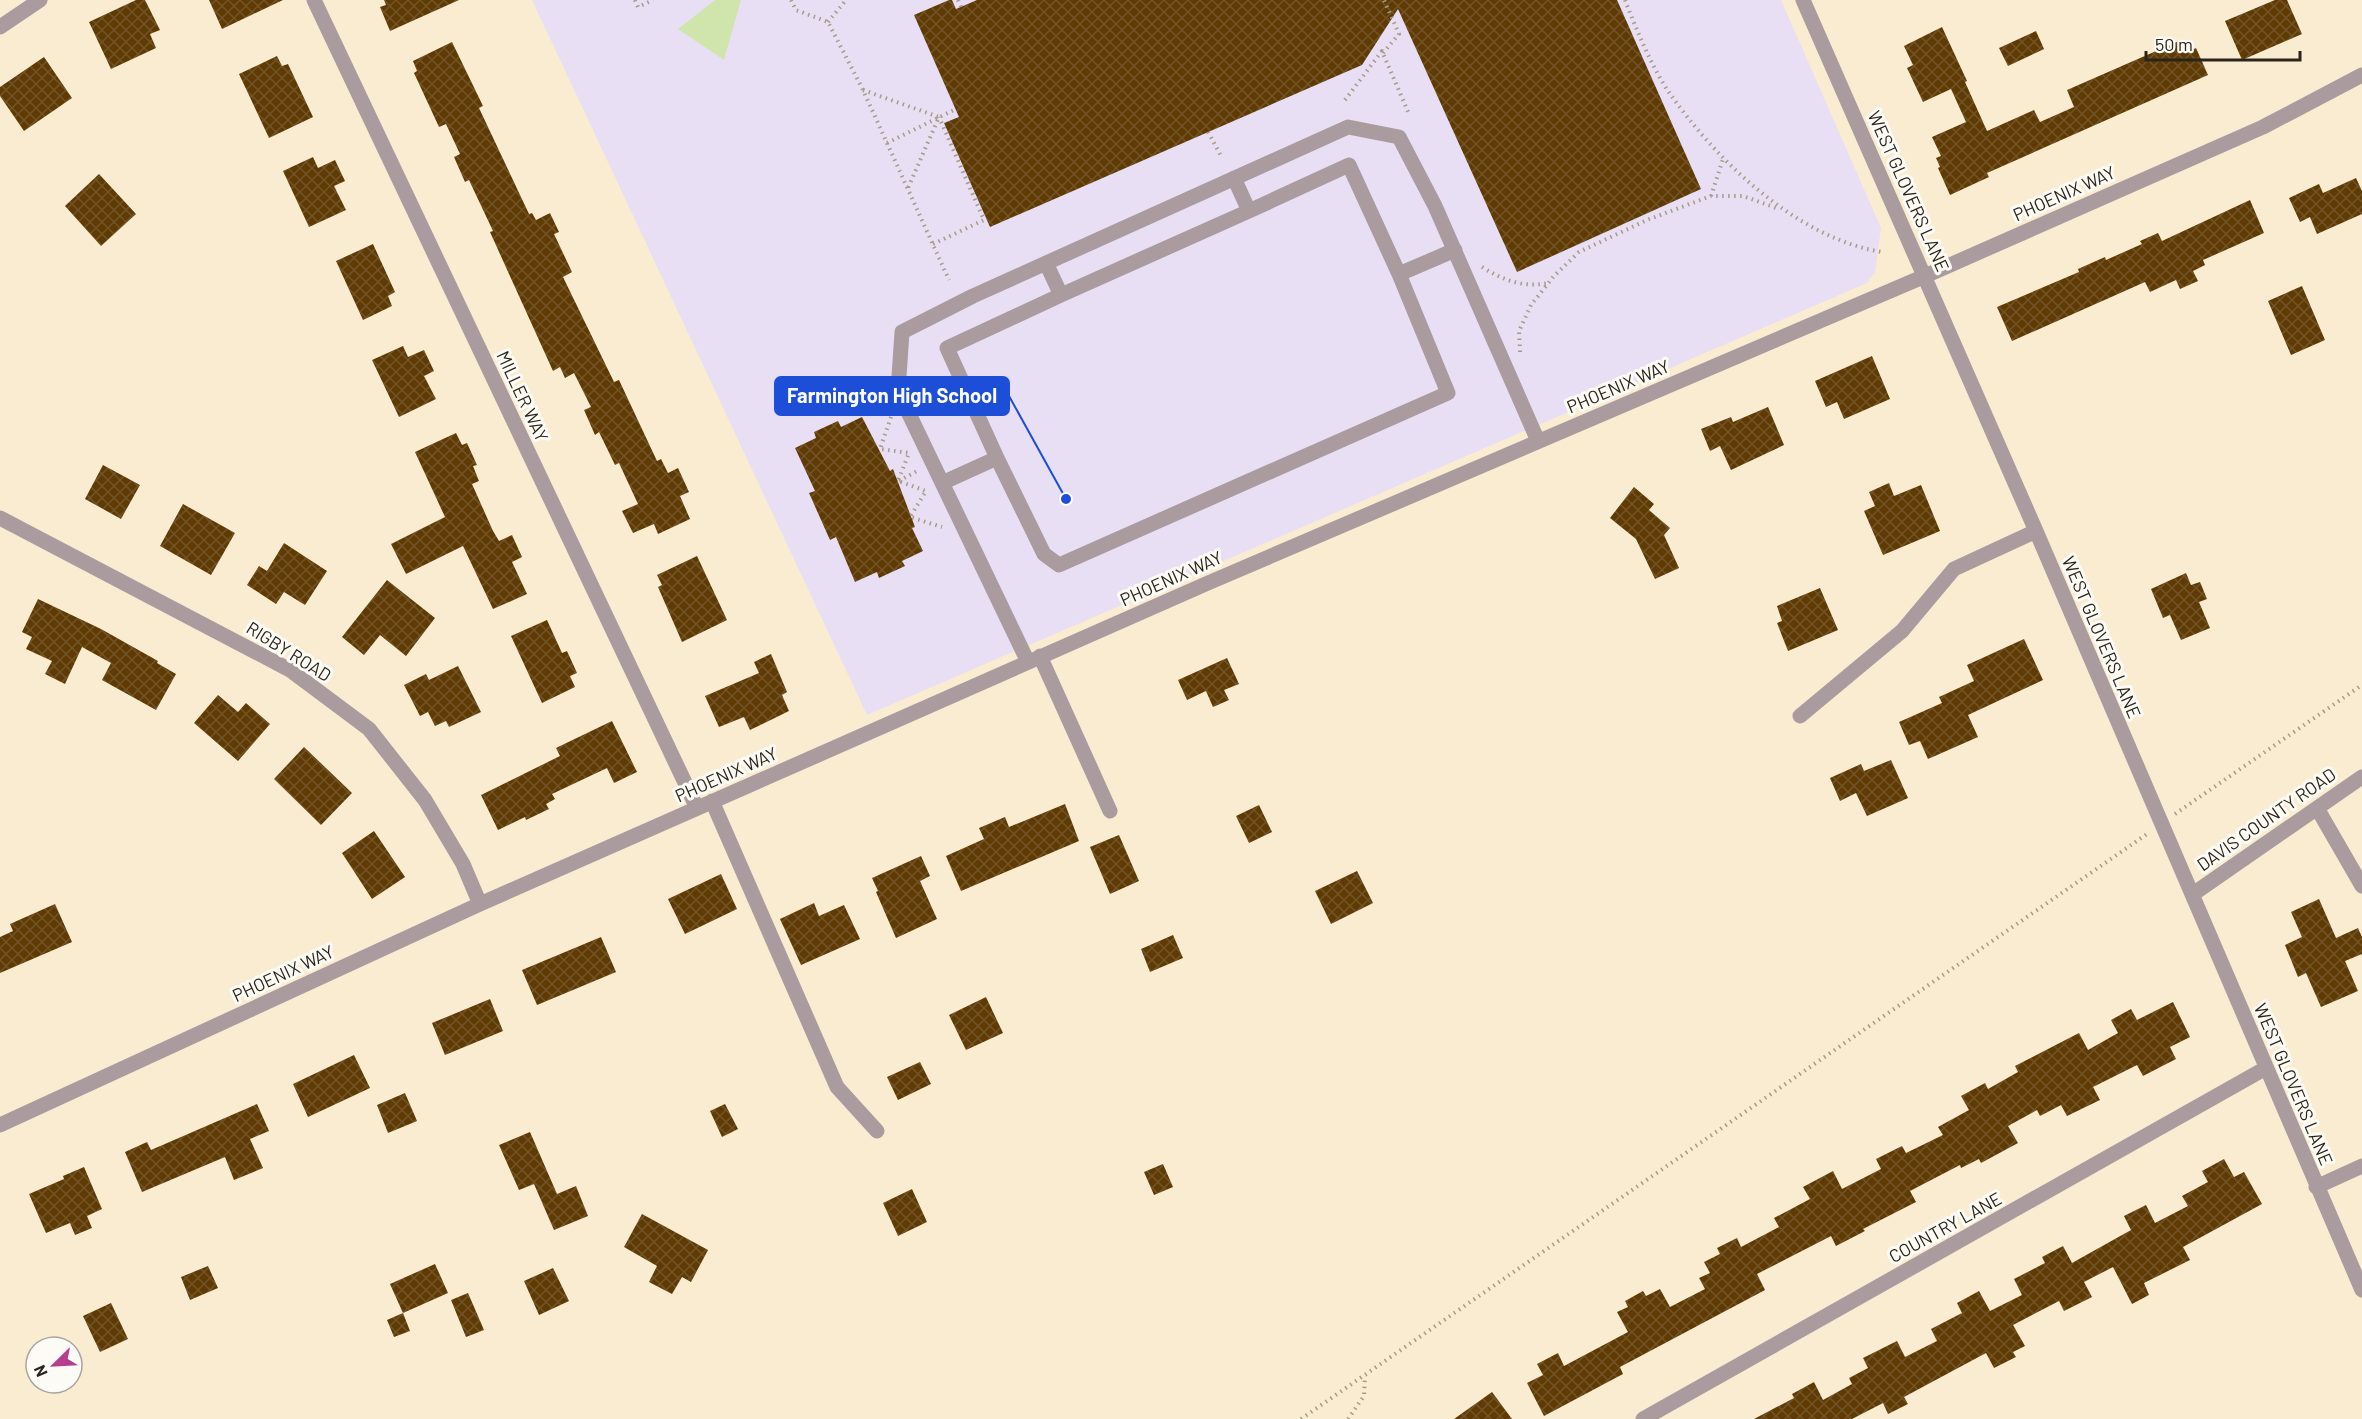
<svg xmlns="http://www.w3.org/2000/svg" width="2362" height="1419" font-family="Barlow,sans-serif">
<defs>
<pattern id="building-cross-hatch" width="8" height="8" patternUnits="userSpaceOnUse" patternTransform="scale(1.5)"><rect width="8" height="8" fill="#5f3a03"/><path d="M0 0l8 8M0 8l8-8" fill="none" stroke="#725428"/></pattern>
</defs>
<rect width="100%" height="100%" fill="#f9ecd1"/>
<path fill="#e9dff4" d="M 532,0 L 1781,0 L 1881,228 L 1875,272 L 1867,283 L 867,715 Z"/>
<path fill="#d0e5ac" d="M 715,0 L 741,0 L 724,60 L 678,29 Z"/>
<path fill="url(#building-cross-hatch)" d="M 136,0 L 145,0 L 160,30 L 150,34 L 156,48 L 111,69 L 89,22 Z
M 209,0 L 283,0 L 222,29 Z
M 384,0 L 459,0 L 390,31 L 380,7 L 386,5 Z
M 949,0 L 952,0 L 956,9 L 977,0 L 1617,0 L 1701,189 L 1517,272 L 1398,9 L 1362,65 L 990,227 L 944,123 L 959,117 L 914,15 Z
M 2275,0 L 2287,0 L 2302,34 L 2242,60 L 2225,21 Z
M 1942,27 L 1967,81 L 1965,82 L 1987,131 L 2034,110 L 2040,122 L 2074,107 L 2067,90 L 2179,41 L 2185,53 L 2196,48 L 2208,75 L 1987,173 L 1989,177 L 1950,195 L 1938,168 L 1940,167 L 1936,158 L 1941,156 L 1932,137 L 1966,122 L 1951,89 L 1923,102 L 1907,68 L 1913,65 L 1904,46 Z
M 2036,31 L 2044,49 L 2008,66 L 1999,48 Z
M 452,42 L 483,106 L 479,108 L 529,214 L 532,213 L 536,220 L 550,213 L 559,232 L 554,234 L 572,272 L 563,277 L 614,382 L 619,380 L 657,461 L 661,459 L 668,473 L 678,468 L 689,492 L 680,496 L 690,519 L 658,534 L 654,524 L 633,533 L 622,511 L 638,504 L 619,463 L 615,465 L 599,432 L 595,435 L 584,410 L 591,407 L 574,373 L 565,378 L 560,367 L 553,371 L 490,232 L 493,231 L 469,180 L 465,182 L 454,157 L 460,154 L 446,124 L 439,127 L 414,73 L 417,71 L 413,61 Z
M 277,56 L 282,66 L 288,64 L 313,117 L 269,138 L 239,74 Z
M 44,57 L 72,98 L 24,131 L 0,96 L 0,87 Z
M 313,157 L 318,168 L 335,160 L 345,181 L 334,186 L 346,210 L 309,227 L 283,171 Z
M 99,174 L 136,214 L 101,246 L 65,206 Z
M 2356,178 L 2362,191 L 2362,214 L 2317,234 L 2310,217 L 2300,222 L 2289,198 L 2319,184 L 2323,193 Z
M 2250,200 L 2264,233 L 2203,260 L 2205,265 L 2193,271 L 2198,281 L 2180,289 L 2176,280 L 2150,292 L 2145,282 L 2012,341 L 1997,307 L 2079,272 L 2078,269 L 2105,257 L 2106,260 L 2142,244 L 2140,241 L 2158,233 L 2162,241 Z
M 373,244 L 395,292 L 388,296 L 392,306 L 363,320 L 336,261 Z
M 2302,286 L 2325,340 L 2291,355 L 2268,301 Z
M 403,346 L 408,357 L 424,350 L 434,371 L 424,376 L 436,399 L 399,417 L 372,360 Z
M 1872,356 L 1890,399 L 1844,419 L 1837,402 L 1826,407 L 1815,381 Z
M 1768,407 L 1784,445 L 1731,470 L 1720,446 L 1710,451 L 1701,429 L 1731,417 L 1733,422 Z
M 862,417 L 890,471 L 893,469 L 915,527 L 912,528 L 923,551 L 902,561 L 905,566 L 879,578 L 877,572 L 855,582 L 836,537 L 830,540 L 809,493 L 815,491 L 795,448 L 816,438 L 814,432 L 838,421 L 841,427 Z
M 456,433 L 462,445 L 467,443 L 477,465 L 473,466 L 479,481 L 472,484 L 493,531 L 499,541 L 512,535 L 522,557 L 512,562 L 527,594 L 493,609 L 463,546 L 406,574 L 391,544 L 445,517 L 415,452 Z
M 103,465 L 140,485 L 121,519 L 85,499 Z
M 1889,483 L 1894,496 L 1921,485 L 1940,531 L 1883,555 L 1864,511 L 1875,506 L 1869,492 Z
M 1634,487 L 1654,504 L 1649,510 L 1670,528 L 1664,535 L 1679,568 L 1655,579 L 1636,539 L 1610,518 Z
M 183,504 L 235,533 L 211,575 L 160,546 Z
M 284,543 L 327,571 L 305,605 L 284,592 L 276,604 L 247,585 L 259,566 L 267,571 Z
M 697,556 L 727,620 L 682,642 L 658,587 L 662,585 L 657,575 Z
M 2186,573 L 2191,585 L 2200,582 L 2207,599 L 2199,602 L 2210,628 L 2181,640 L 2170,615 L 2163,618 L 2151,589 Z
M 387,580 L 435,618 L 406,656 L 380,635 L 364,655 L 342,637 Z
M 1820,588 L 1838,630 L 1788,651 L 1777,623 L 1782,621 L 1777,606 Z
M 38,599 L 101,629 L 158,661 L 157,663 L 176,674 L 156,710 L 102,680 L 111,663 L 82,647 L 65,684 L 45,674 L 52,661 L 26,649 L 32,637 L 22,632 Z
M 547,620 L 562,653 L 567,651 L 577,673 L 570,676 L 575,687 L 542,703 L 511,636 Z
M 2024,639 L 2043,680 L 1968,715 L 1978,737 L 1928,759 L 1920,741 L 1909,745 L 1899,722 L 1942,703 L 1939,697 L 1974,681 L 1967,665 Z
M 771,654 L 787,692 L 782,695 L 789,711 L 750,730 L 744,717 L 719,727 L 705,696 L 759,673 L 754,662 Z
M 1227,658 L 1239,684 L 1224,690 L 1229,700 L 1213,707 L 1206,691 L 1187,700 L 1178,680 Z
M 458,666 L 481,712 L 449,727 L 446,721 L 435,726 L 428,712 L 420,716 L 404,685 L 426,674 L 429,680 Z
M 218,695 L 238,712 L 246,703 L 270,724 L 238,761 L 194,723 Z
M 612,721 L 637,772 L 614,783 L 607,768 L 552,794 L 555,799 L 546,804 L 549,809 L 526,820 L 525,817 L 498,830 L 481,795 L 560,756 L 556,748 Z
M 304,747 L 352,793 L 321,825 L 274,779 Z
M 1891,760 L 1908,798 L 1867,816 L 1856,793 L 1840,801 L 1830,778 L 1861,764 L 1864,771 Z
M 1065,804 L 1079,841 L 961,891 L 946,856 L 984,839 L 979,828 L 1005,817 L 1009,827 Z
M 1259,805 L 1272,832 L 1249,843 L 1236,816 Z
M 374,831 L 405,877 L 372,899 L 342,853 Z
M 1119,835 L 1139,881 L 1110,894 L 1090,847 Z
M 921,856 L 930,876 L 920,881 L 937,919 L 896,938 L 876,892 L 878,891 L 872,878 Z
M 1357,871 L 1373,903 L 1331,924 L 1315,891 Z
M 721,874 L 737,909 L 685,934 L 668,899 Z
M 2319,899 L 2336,938 L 2358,928 L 2362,937 L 2362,954 L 2345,961 L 2358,991 L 2321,1007 L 2306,973 L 2298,977 L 2285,945 L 2302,937 L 2291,912 Z
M 814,903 L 819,916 L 844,905 L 860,939 L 801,965 L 780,919 Z
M 55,904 L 72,942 L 0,973 L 0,937 L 13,931 L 10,924 Z
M 1173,935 L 1183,958 L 1150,972 L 1141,949 Z
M 601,937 L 616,972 L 537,1005 L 522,970 Z
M 986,997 L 1003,1033 L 966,1050 L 949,1015 Z
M 490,999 L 503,1031 L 445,1055 L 432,1023 Z
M 2173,1002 L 2190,1037 L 2170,1047 L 2176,1059 L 2143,1076 L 2137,1065 L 2093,1087 L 2100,1100 L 2067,1116 L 2061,1105 L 2040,1116 L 2037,1110 L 2008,1126 L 2018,1143 L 1981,1163 L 1979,1159 L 1961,1168 L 1960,1165 L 1910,1191 L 1916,1202 L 1863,1229 L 1865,1231 L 1836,1246 L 1831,1236 L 1757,1274 L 1765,1290 L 1620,1367 L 1623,1374 L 1544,1416 L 1527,1383 L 1543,1375 L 1537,1364 L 1558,1353 L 1564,1366 L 1628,1332 L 1617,1312 L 1628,1307 L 1625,1301 L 1643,1291 L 1646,1296 L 1660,1289 L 1670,1307 L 1705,1289 L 1699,1278 L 1710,1273 L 1704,1262 L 1720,1254 L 1717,1248 L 1737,1238 L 1741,1247 L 1779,1227 L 1774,1218 L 1810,1199 L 1803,1187 L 1833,1171 L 1842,1189 L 1881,1169 L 1876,1159 L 1902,1146 L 1906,1153 L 1943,1135 L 1938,1127 L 1969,1110 L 1961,1096 L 1985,1083 L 1988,1089 L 2018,1072 L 2015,1066 L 2079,1033 L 2088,1050 L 2118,1033 L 2111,1020 L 2131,1009 L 2137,1020 Z
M 354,1055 L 370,1088 L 308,1117 L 293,1084 Z
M 920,1062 L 931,1084 L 898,1100 L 887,1077 Z
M 405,1093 L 417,1121 L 388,1133 L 377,1105 Z
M 257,1104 L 269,1131 L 250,1139 L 263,1168 L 234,1180 L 225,1157 L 142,1192 L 125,1152 L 147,1142 L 151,1150 Z
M 725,1104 L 738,1129 L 722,1137 L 710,1111 Z
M 530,1132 L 557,1194 L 576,1186 L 588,1216 L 554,1230 L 534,1184 L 519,1190 L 499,1145 Z
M 2224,1159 L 2234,1177 L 2244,1172 L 2262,1204 L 2183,1247 L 2190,1260 L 2144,1283 L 2149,1295 L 2132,1304 L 2113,1267 L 2084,1282 L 2092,1297 L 2064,1311 L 2059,1301 L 2013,1325 L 2025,1346 L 2013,1352 L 2016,1357 L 1994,1368 L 1986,1353 L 1904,1397 L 1908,1404 L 1888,1414 L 1883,1403 L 1852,1419 L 1754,1419 L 1794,1398 L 1792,1394 L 1814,1382 L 1823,1400 L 1852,1384 L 1849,1378 L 1868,1368 L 1863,1358 L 1897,1341 L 1905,1357 L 1937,1341 L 1931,1329 L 1962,1313 L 1957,1303 L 1979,1291 L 1990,1311 L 2022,1295 L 2014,1279 L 2045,1263 L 2042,1257 L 2063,1246 L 2072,1263 L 2131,1230 L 2124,1216 L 2146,1205 L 2155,1223 L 2188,1206 L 2182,1196 L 2208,1182 L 2202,1171 Z
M 1163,1164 L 1173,1187 L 1154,1195 L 1144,1172 Z
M 84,1167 L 102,1209 L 87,1216 L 92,1228 L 75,1235 L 70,1223 L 46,1233 L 29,1194 L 64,1179 L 63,1176 Z
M 912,1189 L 927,1222 L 898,1236 L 883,1203 Z
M 642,1214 L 708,1250 L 691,1282 L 682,1277 L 672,1294 L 649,1282 L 657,1266 L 624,1247 Z
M 435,1264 L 448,1293 L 403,1313 L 390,1284 Z
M 208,1266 L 218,1288 L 190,1300 L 181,1277 Z
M 553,1268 L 569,1301 L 539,1315 L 524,1281 Z
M 468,1293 L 484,1330 L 466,1337 L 451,1300 Z
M 111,1303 L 128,1339 L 100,1352 L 83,1316 Z
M 403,1313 L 410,1331 L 394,1337 L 387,1320 Z
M 1492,1392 L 1512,1419 L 1454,1419 Z"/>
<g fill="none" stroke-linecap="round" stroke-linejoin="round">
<path stroke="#a69c88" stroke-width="4" stroke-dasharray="1.5 4.5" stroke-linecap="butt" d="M 635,0 L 638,7 L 653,0
M 791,0 L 796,10 L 828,22 L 863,90 L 949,280
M 958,0 L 961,7
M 1625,0 C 1637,31 1650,63 1668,91 C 1716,160 1796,238 1882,252
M 828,22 L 846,0
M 1383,53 L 1399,34 L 1384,0
M 863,90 L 939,117 L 908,188
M 1345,100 L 1382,51 L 1409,114
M 1208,132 L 1221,156
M 887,143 L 956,109
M 1711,196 L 1723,159
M 933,244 L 984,220 L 939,117
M 1482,267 C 1503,280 1523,288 1548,283
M 1520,352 L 1519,331 L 1531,305 L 1554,276 L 1579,252 L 1647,220 L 1711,196 L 1743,196 L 1779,209
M 891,417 L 880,449 L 909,453 L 898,481 L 926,491 L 910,517 L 942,527
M 899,481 L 917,471
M 2175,814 L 2362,685
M 1301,1419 L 2147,834
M 1348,1419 L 1364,1396 L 1365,1376"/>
<path stroke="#a99b9e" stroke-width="15" d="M 314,0 L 697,808
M 1803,0 L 2036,531 L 2362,1290
M 0,27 L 40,0
M 1249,211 L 1349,165 L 1399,274
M 1046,263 L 1061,295 L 1249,211 L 1234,178
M 997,458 L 947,348 L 1061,295
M 942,483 L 997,458 L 1044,554 L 1059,565 L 1448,393 L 1399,274 L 1455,250
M 0,518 L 290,670 L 369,729 L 425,800 L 463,864 L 480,904
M 1040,656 L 1110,811
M 1028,662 L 898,391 L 902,332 L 973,296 L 1348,127 L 1399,137 L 1435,206 L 1538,441
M 1800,716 L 1902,631 L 1954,569 L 2036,531
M 712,801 L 837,1087 L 877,1131
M 2317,808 L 2362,886
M 2193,894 L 2362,777
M 0,1125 L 480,904 L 1208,583 L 1925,276 L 2263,127 L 2362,75
M 2316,1187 L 2362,1166
M 1643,1419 L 2266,1068"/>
</g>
<g text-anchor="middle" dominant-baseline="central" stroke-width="6" stroke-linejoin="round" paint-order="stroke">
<g font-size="18" fill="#2a251b" stroke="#fdfbf5">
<text transform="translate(1909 191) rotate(66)">WEST GLOVERS LANE</text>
<text transform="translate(2064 193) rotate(-24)">PHOENIX WAY</text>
<text transform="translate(1618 386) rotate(-23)">PHOENIX WAY</text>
<text transform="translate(523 396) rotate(65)">MILLER WAY</text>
<text transform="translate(1171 578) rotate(-24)">PHOENIX WAY</text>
<text transform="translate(2102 637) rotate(67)">WEST GLOVERS LANE</text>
<text transform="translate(289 651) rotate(32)">RIGBY ROAD</text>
<text transform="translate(726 774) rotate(-24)">PHOENIX WAY</text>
<text transform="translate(2266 819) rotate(-35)">DAVIS COUNTY ROAD</text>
<text transform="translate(283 973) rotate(-25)">PHOENIX WAY</text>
<text transform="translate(2294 1084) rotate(67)">WEST GLOVERS LANE</text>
<text transform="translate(1945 1227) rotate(-29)">COUNTRY LANE</text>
</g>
</g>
<path fill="none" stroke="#1d4ed8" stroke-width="2" d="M1066 499L1009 396"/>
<circle fill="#1d4ed8" stroke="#fdfbf5" stroke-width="2" cx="1066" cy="499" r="6"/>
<rect fill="#1d4ed8" stroke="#1d4ed8" stroke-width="2" x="775" y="377" width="234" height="38" rx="6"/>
<g font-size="20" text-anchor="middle" font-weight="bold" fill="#fff">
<text x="892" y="403">Farmington High School</text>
</g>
<g transform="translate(54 1365) rotate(246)"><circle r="28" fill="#fdfbf5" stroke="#a9a59e" stroke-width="1.5"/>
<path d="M0-4.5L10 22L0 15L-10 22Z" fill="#b73d8f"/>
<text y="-9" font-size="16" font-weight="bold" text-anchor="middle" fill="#2a251b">N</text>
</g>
<path d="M2146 51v9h154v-9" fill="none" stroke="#2a251b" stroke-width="3"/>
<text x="2155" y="51" font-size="18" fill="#2a251b" stroke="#fdfbf5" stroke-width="4.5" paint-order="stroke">50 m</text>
</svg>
